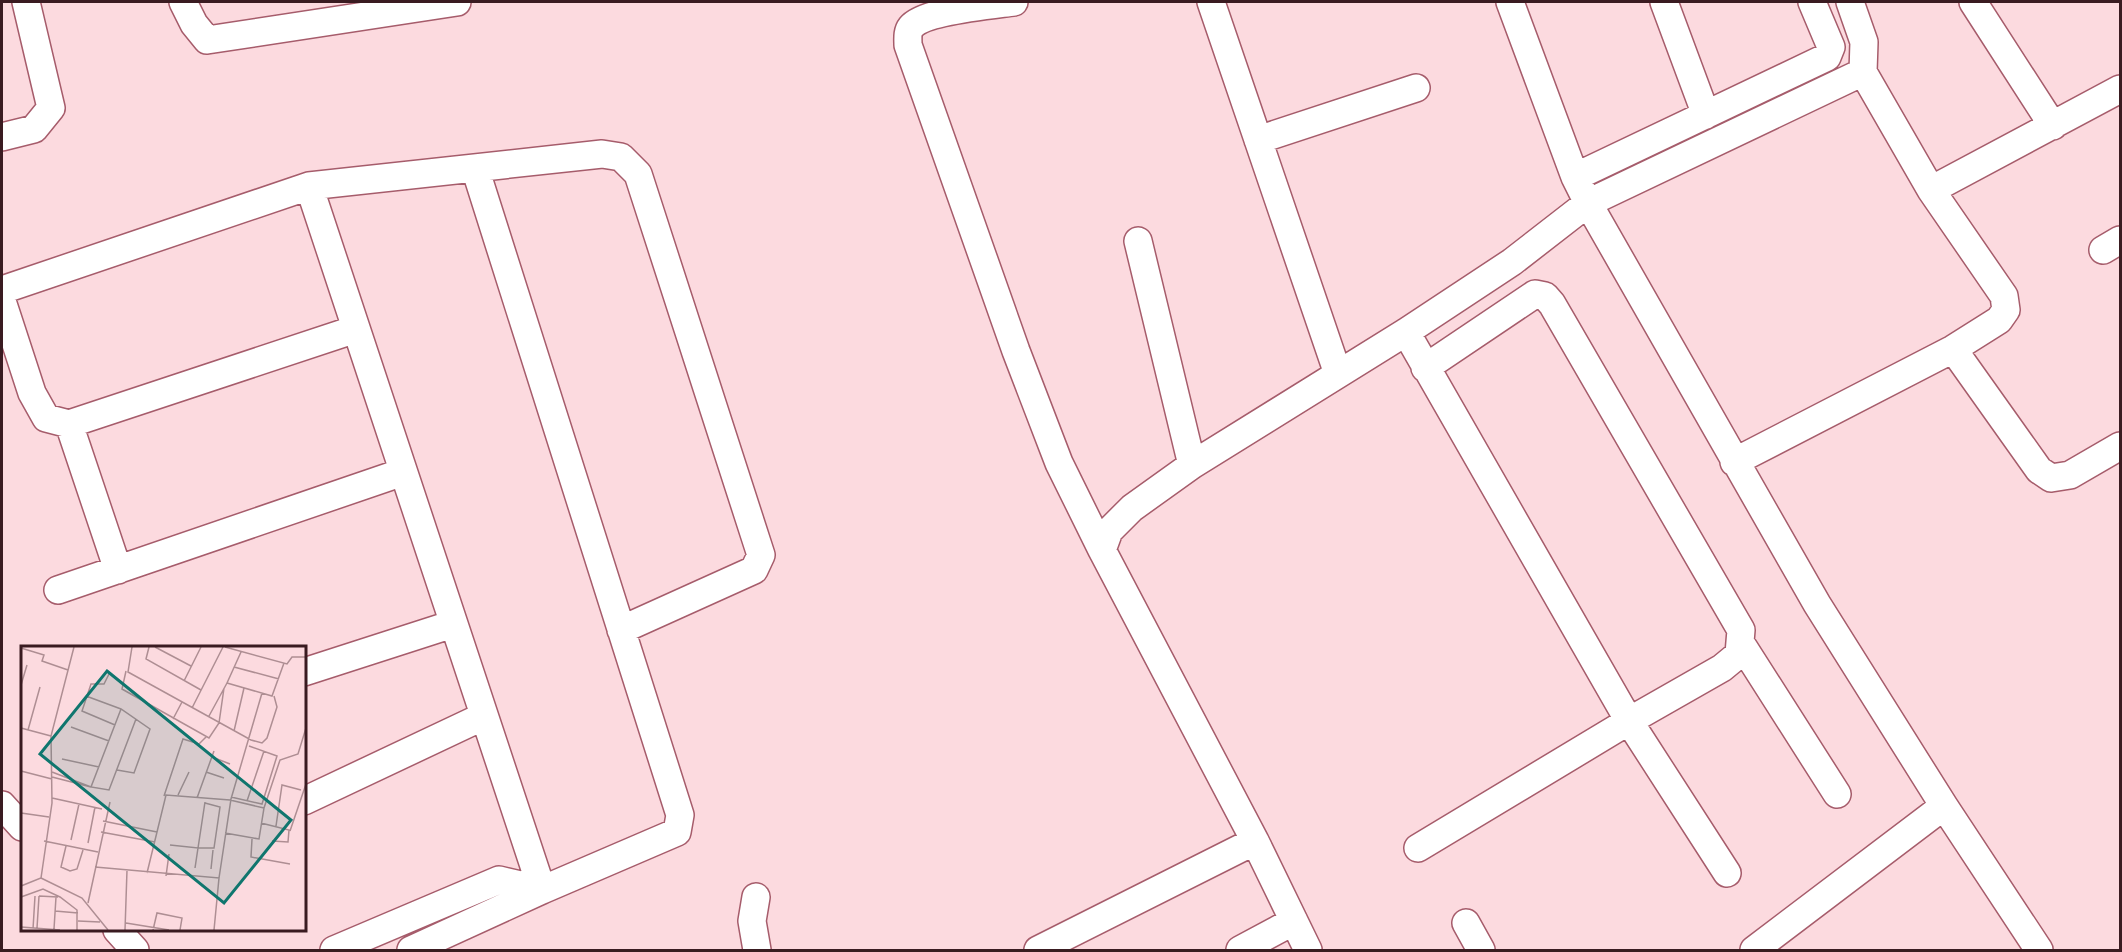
<svg xmlns="http://www.w3.org/2000/svg" width="2122" height="952" font-family="Figtree,sans-serif">
<rect width="100%" height="100%" fill="#fcdadf"/>
<g fill="none" stroke-linecap="round" stroke-linejoin="round">
<g stroke="#a65c6b" stroke-width="30">
<path id="minor" d="M 183,2 L 194,24 L 207,40 L 457,2
M 1014,2 C 992,5 924,11 911,27 C 907,32 908,39 908,45 L 1016,351 L 1059,463 L 1102,550
M 1211,2 L 1338,374
M 1510,2 L 1575,177 L 1588,203 L 1817,604 L 1944,806 L 1754,950
M 1664,2 L 1706,115
M 1973,2 L 2053,126
M 2,137 L 34,129 L 51,108 L 26,2
M 1258,140 L 1416,88
M 1575,177 L 1827,57 L 1831,47 L 1812,2
M 309,186 L 542,890 L 677,832 L 680,815 L 475,168
M 1931,190 L 2120,89
M 1138,241 L 1192,465
M 2103,250 L 2120,240
M 2,290 L 309,186 L 602,154 L 621,157 L 638,174 L 761,555 L 754,570 L 621,630
M 2,301 L 32,393 L 46,418 L 69,424 L 356,329
M 1406,332 L 1629,721 L 1418,848
M 1953,349 L 2039,470 L 2051,478 L 2070,475 L 2120,446
M 1425,368 L 1535,294 L 1545,296 L 1552,304 L 1741,630 L 1739,654 L 1722,668 L 1629,721 L 1727,873
M 69,424 L 118,570
M 1734,462 L 1953,349 L 1999,320 L 2006,310 L 2004,296 L 1931,190 L 1863,72 L 1864,42 L 1850,2
M 58,590 L 403,472
M 1742,645 L 1837,794
M 304,672 L 453,624
M 304,801 L 484,716
M 2,805 L 22,827
M 1944,806 L 2039,950
M 756,897 L 752,921 L 757,950
M 1466,923 L 1481,950
M 117,930 L 135,950
M 334,950 L 499,880 L 542,890 L 411,950
M 1038,950 L 1255,841
M 1240,950 L 1294,921
M 1308,950 L 1255,841 L 1102,550 L 1109,531 L 1132,508 L 1192,465 L 1406,332 L 1512,262 L 1588,203 L 1863,72"/>
</g>
<use href="#minor" stroke="#fff" stroke-width="27"/>
</g>
<g transform="translate(21 646)">
<rect width="285" height="285" fill="#fcdadf"/>
<path fill="none" stroke="#ae8e93" stroke-width="1.5" d="M 111,1 L 107,26 L 230,94 L 241,97 L 246,92 L 256,61 L 253,50M 128,1 L 125,13 L 180,44M 134,1 L 170,20M 204,1 L 266,18 L 271,11 L 285,11M 0,2 L 23,9 L 21,15 L 47,24M 220,6 L 206,37 L 251,50 L 263,17M 213,21 L 258,33M 105,25 L 101,43 L 188,92 L 198,77 L 203,42M 89,26 L 83,38 L 70,38 L 61,65 L 94,79M 163,35 L 180,1M 0,39 L 6,19M 65,50 L 100,63 L 129,83 L 113,127 L 96,124M 171,62 L 202,1M 100,63 L 70,141 L 88,144 L 115,73M 188,70 L 206,37M 152,73 L 161,56M 50,81 L 88,95M 0,82 L 30,90M 7,84 L 19,41M 213,85 L 223,42M 191,111 L 209,118M 41,113 L 78,121M 0,125 L 31,133M 31,126 L 70,141 L 31,131M 185,126 L 203,132M 157,149 L 168,126M 143,150 L 162,93 L 178,98 L 185,91M 210,151 L 241,158 L 256,110 L 228,100M 31,152 L 81,163M 176,152 L 193,105M 226,155 L 243,105M 0,167 L 28,171M 82,175 L 136,186M 240,177 L 268,184 L 267,196 L 251,195M 255,180 L 261,139 L 280,144M 269,185 L 285,138M 80,186 L 134,196M 204,187 L 238,193 L 243,162 L 259,114 L 277,108 L 285,82M 231,193 L 230,211 L 269,218M 50,194 L 58,158M 23,195 L 77,206M 67,197 L 74,161M 149,199 L 177,202 L 184,156M 45,200 L 40,221 L 49,225 L 56,223 L 62,204M 74,221 L 198,232 L 210,153 L 241,47M 174,222 L 177,202 L 193,202 L 199,161 L 184,157M 190,223 L 192,204M 126,227 L 145,149 L 209,154 L 243,162M 145,230 L 148,208M 20,232 L 61,252 L 87,284M 0,240 L 20,232 L 31,157 L 30,90 L 53,1M 18,250 L 37,251M 0,251 L 22,243 L 39,251 L 56,264 L 56,284M 67,257 L 89,156M 34,265 L 57,267M 57,275 L 79,276M 105,277 L 148,284M 0,281 L 39,284M 16,282 L 18,250M 12,283 L 14,250M 33,283 L 35,251M 104,284 L 106,224M 132,284 L 136,267 L 161,272 L 159,284M 193,284 L 198,232"/>
<path fill="#0f766e" fill-opacity="0.15" stroke="#0f766e" stroke-width="3" d="M 86,25 L 270,174 L 203,257 L 19,108 Z"/>
<rect width="285" height="285" fill="none" stroke="#3a1b21" stroke-width="3"/>
</g>
<rect width="2122" height="952" fill="none" stroke="#3a1b21" stroke-width="6"/>
</svg>
